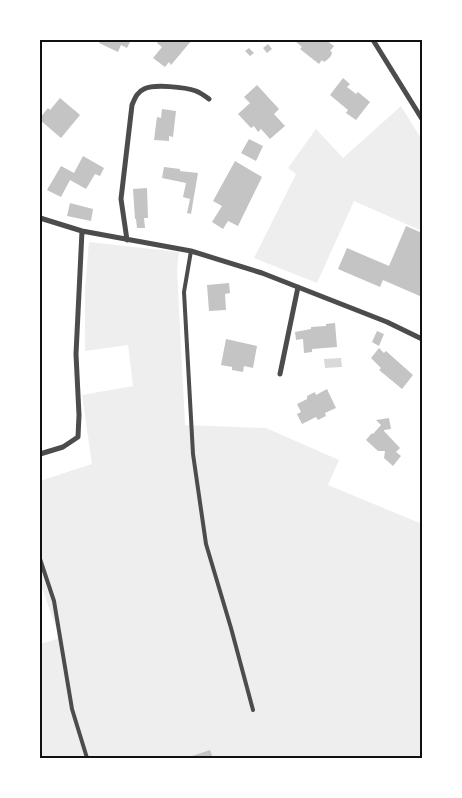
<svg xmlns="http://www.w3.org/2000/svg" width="462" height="798" font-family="'IBM Plex Sans',sans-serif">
<rect width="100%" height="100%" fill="#fff"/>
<path fill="#eee" d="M 401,106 L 422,140 L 422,231 L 354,201 L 317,283 L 254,258 L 296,174 L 288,168 L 316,129 L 343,158 Z
M 89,242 L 179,252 L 177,269 L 185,425 L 266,428 L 339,460 L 328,485 L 422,524 L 422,758 L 40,758 L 40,644 L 60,638 L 40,583 L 40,481 L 92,464 L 82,395 L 133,386 L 128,345 L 85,351 L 85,289 Z"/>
<path fill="#d9d9d9" d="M 341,358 L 342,367 L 325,368 L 324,359 Z"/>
<path fill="#c4c4c4" d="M 101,40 L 131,40 L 127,48 L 121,45 L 118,52 L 99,43 Z
M 159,40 L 192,40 L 171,65 L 169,62 L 165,67 L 153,58 L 162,47 L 157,43 Z
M 296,40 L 326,40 L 334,46 L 330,51 L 332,52 L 331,56 L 327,60 L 324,62 L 322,60 L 319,64 L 300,49 L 302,47 L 295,41 Z
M 268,44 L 272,49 L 267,53 L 263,48 Z
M 249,48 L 254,53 L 250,56 L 245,51 Z
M 343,78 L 350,84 L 347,87 L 356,94 L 358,92 L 370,102 L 356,120 L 346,113 L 348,110 L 330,95 Z
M 257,85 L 279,109 L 274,114 L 285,126 L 270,139 L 261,129 L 258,132 L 254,126 L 251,128 L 238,114 L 250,103 L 244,97 Z
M 60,98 L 80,115 L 61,138 L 40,120 L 40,118 L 48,108 L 50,110 Z
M 162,109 L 176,111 L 173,137 L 169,136 L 169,141 L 154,140 L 157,117 L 161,118 Z
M 249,139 L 263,146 L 256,161 L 241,153 Z
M 83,156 L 104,168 L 100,176 L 95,174 L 86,189 L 70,180 L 61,197 L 47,190 L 61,166 L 74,173 Z
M 235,161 L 262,177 L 238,226 L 228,221 L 223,229 L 212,222 L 222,206 L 213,201 Z
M 164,167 L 180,169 L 180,171 L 198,173 L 191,214 L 187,213 L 190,199 L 183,197 L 186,183 L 162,178 Z
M 147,188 L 148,218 L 144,218 L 145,228 L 137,228 L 136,219 L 135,219 L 133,189 Z
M 70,203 L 93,209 L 91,221 L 67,216 Z
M 406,226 L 422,233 L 422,297 L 383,280 L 380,287 L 338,269 L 347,248 L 389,266 Z
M 229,283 L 230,293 L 225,294 L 226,310 L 209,311 L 207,285 Z
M 335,323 L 337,347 L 312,349 L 312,352 L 304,353 L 303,339 L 296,340 L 295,332 L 311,329 L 311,327 L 326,326 L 326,324 Z
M 377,331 L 384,334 L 379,346 L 372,342 Z
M 226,339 L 257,346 L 253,368 L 244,366 L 243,372 L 232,370 L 232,367 L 221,365 Z
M 379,348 L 384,353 L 386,351 L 413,375 L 402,389 L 379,370 L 381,368 L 371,358 Z
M 327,389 L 336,408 L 325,413 L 326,416 L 318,420 L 316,417 L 302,424 L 297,414 L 301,412 L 297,404 L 307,399 L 307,396 L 315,392 L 316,395 Z
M 389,418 L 391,429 L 384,430 L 384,431 L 400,448 L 396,452 L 401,456 L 393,466 L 384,458 L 385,451 L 378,451 L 366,440 L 372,433 L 373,434 L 381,425 L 376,420 Z
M 210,750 L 213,758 L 186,758 Z"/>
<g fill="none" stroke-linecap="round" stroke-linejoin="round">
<path stroke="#4c4c4c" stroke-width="4" d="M 191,251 L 184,292 L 193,454 L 206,544 L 231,628 L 253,710
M 40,559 L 54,601 L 72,709 L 87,758"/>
<path stroke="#4c4c4c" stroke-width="5" d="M 373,40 L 422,119
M 40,218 L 82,231 L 191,251 L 262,273 L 387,322 L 422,339
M 127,240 L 121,199 L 132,105 C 135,98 137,92 144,89 C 154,84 185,87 196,91 C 201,93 205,96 209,99
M 280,374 L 298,287
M 40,454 L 63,447 L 78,437 L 79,415 L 76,354 L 82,231"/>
</g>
<rect width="462" height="798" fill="none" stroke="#ffffff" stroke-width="82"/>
<rect x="41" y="41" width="380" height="716" fill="none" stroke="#111" stroke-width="2"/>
</svg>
